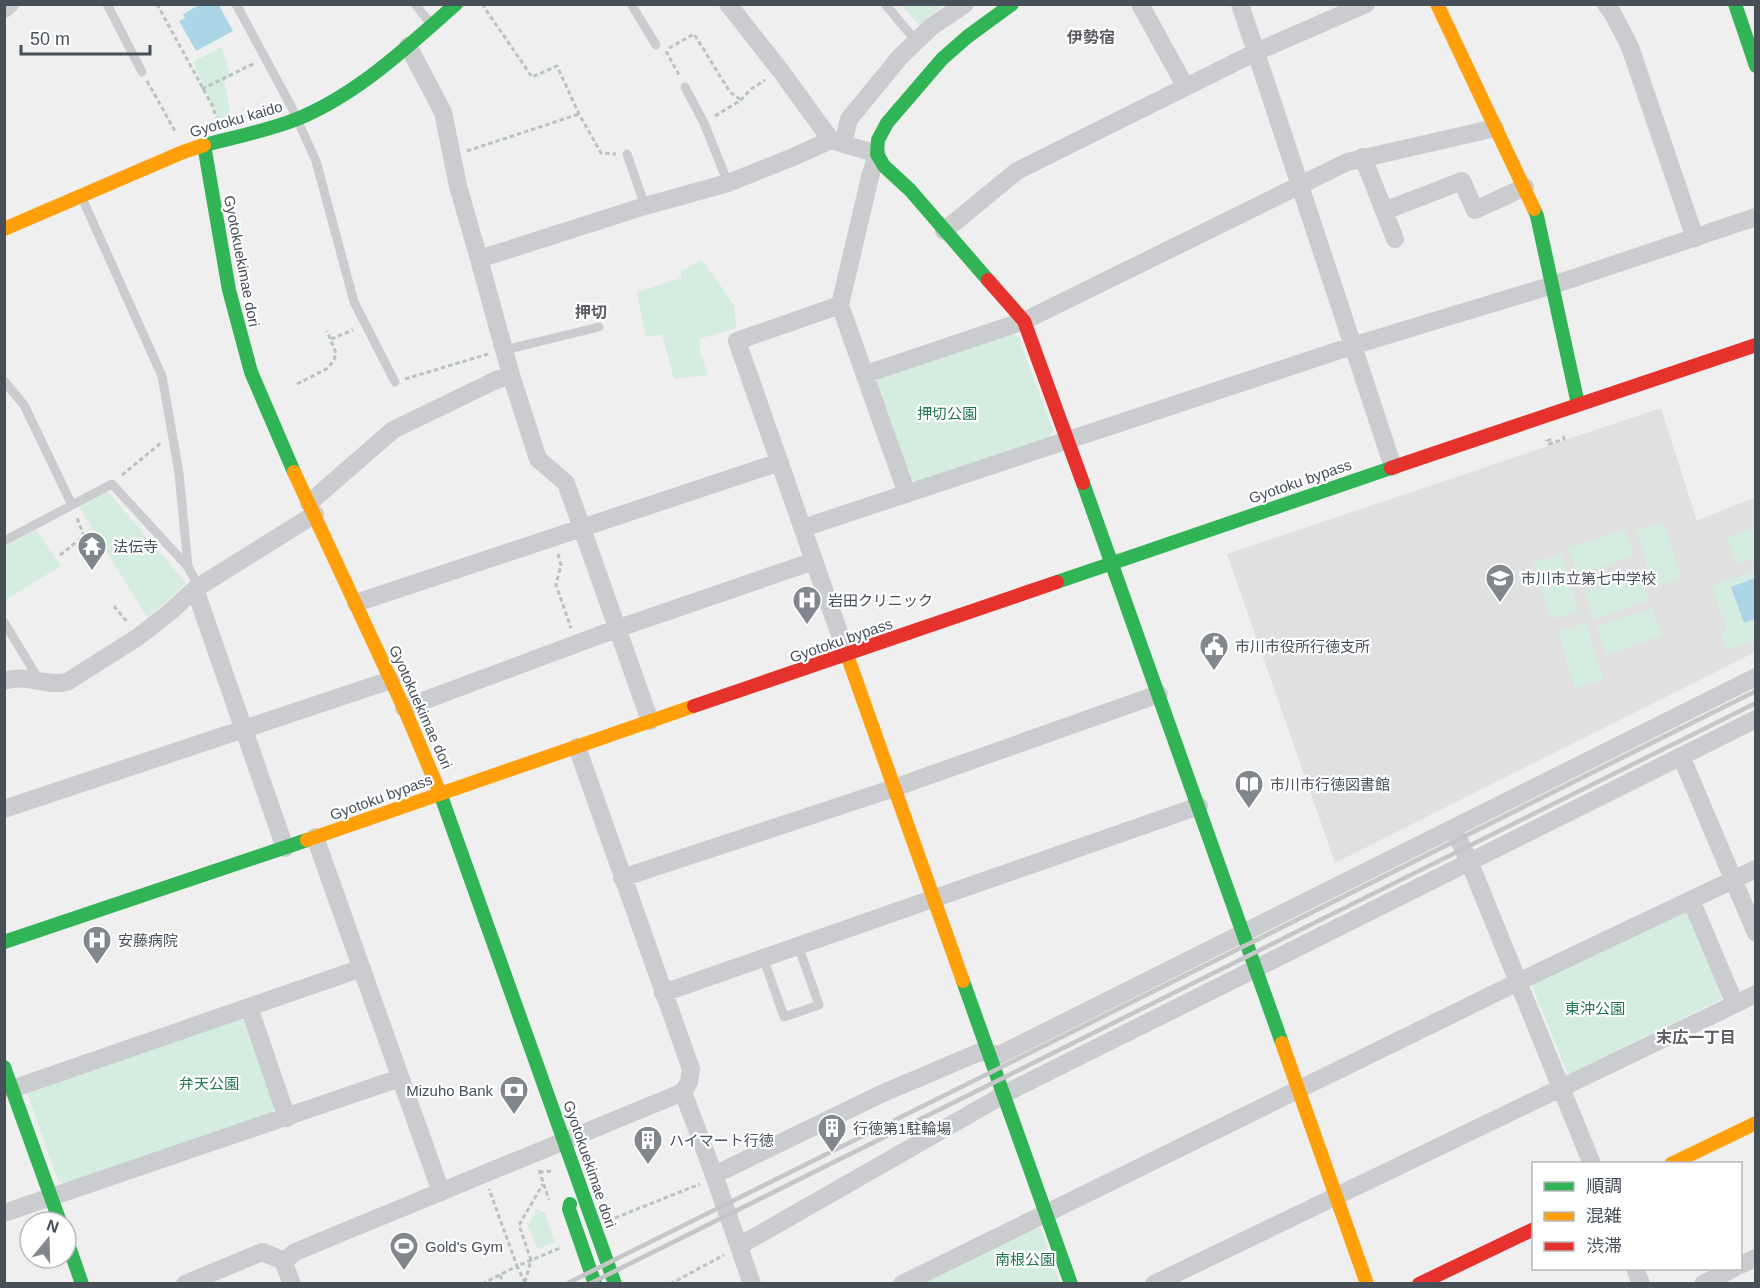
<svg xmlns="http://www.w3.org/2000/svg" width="1760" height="1288" font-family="Arial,'Noto Sans JP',sans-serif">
<rect width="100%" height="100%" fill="#efefef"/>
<path fill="#e1e0e0" d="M 1661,408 L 1697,521 L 1755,497 L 1755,652 L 1335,863 L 1227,554 Z"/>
<path fill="#d5ece0" d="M 901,5 L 937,5 L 940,8 L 919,25 Z
M 221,47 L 231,77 L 224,80 L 232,120 L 221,124 L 193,62 Z
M 700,260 L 705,264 L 734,305 L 736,328 L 699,339 L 701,354 L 708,375 L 674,379 L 662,334 L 646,337 L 637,292 L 681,278 L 681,272 Z
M 1011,333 L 1018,336 L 1053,430 L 1049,438 L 918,482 L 909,479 L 875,384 L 880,376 Z
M 106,492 L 110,494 L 186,583 L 166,602 L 147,617 L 79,507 Z
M 1664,522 L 1681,579 L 1653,587 L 1636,530 Z
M 1755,527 L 1755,558 L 1737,565 L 1727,537 Z
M 1624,529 L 1634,556 L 1578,576 L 1568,548 Z
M 36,530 L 61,566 L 5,600 L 5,546 Z
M 1562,554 L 1579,611 L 1550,619 L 1533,563 Z
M 1755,571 L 1755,641 L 1727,651 L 1721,633 L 1727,630 L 1712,586 Z
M 1640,572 L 1649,600 L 1593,619 L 1584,591 Z
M 1652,608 L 1662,635 L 1606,655 L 1596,627 Z
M 1586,623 L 1603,680 L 1575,688 L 1558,632 Z
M 1684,911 L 1692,914 L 1724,992 L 1722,999 L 1570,1074 L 1567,1072 L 1532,986 L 1533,983 Z
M 240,1019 L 247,1022 L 276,1108 L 271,1116 L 66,1184 L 58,1181 L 28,1095 L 31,1090 Z
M 537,1209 L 545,1213 L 555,1242 L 537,1249 L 528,1225 Z
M 1035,1226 L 1041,1229 L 1060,1284 L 916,1284 Z"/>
<path fill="#acd5e7" d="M 199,5 L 219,5 L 233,31 L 196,51 L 179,21 L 185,18 L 183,14 Z
M 1755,578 L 1755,619 L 1744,623 L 1731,587 Z"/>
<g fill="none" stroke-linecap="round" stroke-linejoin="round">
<path stroke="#b9c3c0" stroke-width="3" stroke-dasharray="4.5 3" stroke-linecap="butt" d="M 157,4 L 212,105 L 217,119
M 482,4 L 532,77 L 557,66 L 579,114 L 601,153 L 616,154
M 669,48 L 694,34 L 730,92 L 741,100
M 666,51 L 680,77
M 147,81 L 176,133
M 202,89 L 255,63
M 715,116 L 741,100 L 751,89 L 765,80
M 467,151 L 579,114
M 331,339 L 353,330
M 405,379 L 488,354
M 297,384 L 328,368 L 334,360 L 336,353 L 327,331
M 1551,439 L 1547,441 L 1549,444 L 1564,439 L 1563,433
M 122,475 L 161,443
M 558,554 L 561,565 L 556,585 L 571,628
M 60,555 L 84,536 L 77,518
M 114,606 L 128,623
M 539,1170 L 549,1200
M 539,1172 L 554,1171
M 615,1218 L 700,1184
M 500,1275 L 504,1284
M 525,1282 L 531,1260 L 519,1225 L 543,1184
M 525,1283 L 517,1266 L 560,1248
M 482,1284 L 517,1266 L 489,1189
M 670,1284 L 724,1255"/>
<path stroke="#cacccf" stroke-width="9" d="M 107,4 L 142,72
M 236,4 L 291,106 L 316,161 L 354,302 L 395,382
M 415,4 L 430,23
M 631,4 L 656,45
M 885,4 L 916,41
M 685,87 L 704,123 L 728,183
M 627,154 L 645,206
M 82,198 L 162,376 L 179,473 L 188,567
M 504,350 L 599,327
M 4,381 L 24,405 L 72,505
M 4,541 L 112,484 L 188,567 L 199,587
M 4,622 L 39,680
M 763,957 L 784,1017 L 819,1005 L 798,945"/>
<path stroke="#cacccf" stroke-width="18" d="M 728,4 L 780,70 L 831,140 L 877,154 L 870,177 L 840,305 L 737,341 L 847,655
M 1140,4 L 1185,86
M 1240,4 L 1393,467
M 1606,4 L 1613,14 L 1630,47 L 1695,238
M 4,9 L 10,4
M 408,46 L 443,112 L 458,186 L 479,259
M 843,144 L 849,119 L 900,57 L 931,27 L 965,4
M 1363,157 L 1384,211 L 1462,181 L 1475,210 L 1525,187
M 1384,211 L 1395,239
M 944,231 L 1017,171 L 1256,52 L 1366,4
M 840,305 L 907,494
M 866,374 L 1024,321 L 1347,162 L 1495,128
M 511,375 L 538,459 L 566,483 L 650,721
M 309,503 L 393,430 L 494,381 L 511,375 L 479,259 L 645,206 L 728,183 L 793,157 L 831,140
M 803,528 L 1352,346 L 1553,285 L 1756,217
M 195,589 L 285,848
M 356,603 L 780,462
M 4,681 C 27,673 45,687 67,682 L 138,637 L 170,612 L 195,589 L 315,514
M 404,708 L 616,629 L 814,561
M 577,747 L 691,1069 L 689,1082 L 683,1092
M 1681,756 L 1756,933
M 4,809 L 391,680
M 1453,828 L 1469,861 L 1592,1164
M 315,837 L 441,1192
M 622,878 L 888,790 L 1159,694
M 1691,900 L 1735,1004
M 663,993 L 1199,806
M 249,1007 L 287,1118
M 12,1089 L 362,968
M 714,1175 L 881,1094 L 980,1052 L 999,1055 L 1756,677
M 4,1213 L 400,1078
M 739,1246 L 1012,1090 L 1756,719
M 1740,1265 L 1756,1258
M 1635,1268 L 1641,1284
M 185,1284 L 262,1252 L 285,1261
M 292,1284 L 285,1266 L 285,1261 L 295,1252 L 683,1092 L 714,1175 L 752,1284
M 902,1284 L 1518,982 L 1756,869
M 1154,1284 L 1756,994
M 1703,1284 L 1734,1268"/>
<path stroke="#30b455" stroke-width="14" d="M 1735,4 L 1756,66
M 1534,209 L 1537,216 L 1578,404
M 988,280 L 910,190 L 884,166 L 877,154 L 878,140 L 887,123 L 942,59 L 967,37 L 1012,4
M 294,472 L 251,372 L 229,290 L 204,145 C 235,137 267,131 297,119 C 358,94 407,47 456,4
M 1083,483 L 1282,1043
M 1057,582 L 1391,468
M 440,793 L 615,1284
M 4,942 L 307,840
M 963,981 L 1071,1284
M 4,1067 L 60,1222
M 570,1204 L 569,1209 L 595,1284
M 66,1238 L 82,1284"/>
<path stroke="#ff9f0a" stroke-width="14" d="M 1437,4 L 1534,209
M 4,229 L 183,152 L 204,145
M 294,472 L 404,708 L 440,793
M 847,655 L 963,981
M 307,840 L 694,706
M 1282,1043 L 1367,1284
M 1671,1164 L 1756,1123"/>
<path stroke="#e5322d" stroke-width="14" d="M 988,280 L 1024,321 L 1083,483
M 1391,468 L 1756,345
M 694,706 L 1057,582
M 1419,1284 L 1534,1229"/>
<path stroke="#c4c6c8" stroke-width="4.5" d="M 566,1284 L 1756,691
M 589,1284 L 1756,703"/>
</g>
<defs>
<g id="temple-pin" transform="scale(1.5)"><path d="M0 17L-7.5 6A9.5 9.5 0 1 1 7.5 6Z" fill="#82878e" stroke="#fff"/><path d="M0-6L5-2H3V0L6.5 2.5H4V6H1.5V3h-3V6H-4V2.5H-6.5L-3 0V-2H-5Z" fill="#fff"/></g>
<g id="school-pin" transform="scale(1.5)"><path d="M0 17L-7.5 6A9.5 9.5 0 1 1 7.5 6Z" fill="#82878e" stroke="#fff"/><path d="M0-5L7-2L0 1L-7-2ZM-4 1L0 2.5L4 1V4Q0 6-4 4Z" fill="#fff"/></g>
<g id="hospital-pin" transform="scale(1.5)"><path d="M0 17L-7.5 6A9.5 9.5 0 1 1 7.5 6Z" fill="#82878e" stroke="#fff"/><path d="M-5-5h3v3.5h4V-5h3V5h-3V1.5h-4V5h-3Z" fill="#fff"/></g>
<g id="civic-pin" transform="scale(1.5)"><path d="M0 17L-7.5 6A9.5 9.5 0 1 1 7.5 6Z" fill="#82878e" stroke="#fff"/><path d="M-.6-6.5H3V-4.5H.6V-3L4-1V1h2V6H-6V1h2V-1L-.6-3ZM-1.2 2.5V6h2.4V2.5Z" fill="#fff"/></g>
<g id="library-pin" transform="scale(1.5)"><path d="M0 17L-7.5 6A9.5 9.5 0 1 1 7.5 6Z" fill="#82878e" stroke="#fff"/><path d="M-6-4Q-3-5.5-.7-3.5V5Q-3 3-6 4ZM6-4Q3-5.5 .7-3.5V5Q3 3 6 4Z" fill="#fff"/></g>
<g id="bank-pin" transform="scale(1.5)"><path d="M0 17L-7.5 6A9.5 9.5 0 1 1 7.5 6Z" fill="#82878e" stroke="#fff"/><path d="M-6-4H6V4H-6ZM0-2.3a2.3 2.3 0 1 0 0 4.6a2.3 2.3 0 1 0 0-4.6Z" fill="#fff"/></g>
<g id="building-pin" transform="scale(1.5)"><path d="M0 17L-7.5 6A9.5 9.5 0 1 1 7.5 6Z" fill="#82878e" stroke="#fff"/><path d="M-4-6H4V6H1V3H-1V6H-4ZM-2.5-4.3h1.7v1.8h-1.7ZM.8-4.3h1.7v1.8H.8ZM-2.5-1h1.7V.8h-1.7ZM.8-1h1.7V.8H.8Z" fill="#fff"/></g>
<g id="stadium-pin" transform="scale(1.5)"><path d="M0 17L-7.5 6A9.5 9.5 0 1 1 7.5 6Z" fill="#82878e" stroke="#fff"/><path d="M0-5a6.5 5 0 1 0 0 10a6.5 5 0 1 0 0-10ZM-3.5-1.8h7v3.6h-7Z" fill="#fff"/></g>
</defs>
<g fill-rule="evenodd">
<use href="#temple-pin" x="92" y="546"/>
<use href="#school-pin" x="1500" y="578"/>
<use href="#hospital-pin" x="807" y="600"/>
<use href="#civic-pin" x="1214" y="646"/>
<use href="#library-pin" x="1249" y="784"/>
<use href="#hospital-pin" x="97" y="940"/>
<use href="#bank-pin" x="514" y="1090"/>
<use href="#building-pin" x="832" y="1128"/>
<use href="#building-pin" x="648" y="1140"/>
<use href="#stadium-pin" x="404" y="1246"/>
</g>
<g text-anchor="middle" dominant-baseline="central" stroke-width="4.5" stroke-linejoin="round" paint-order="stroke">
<g font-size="15" fill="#474f59" stroke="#fff">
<text transform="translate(236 119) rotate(-16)">Gyotoku kaido</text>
<text transform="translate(242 261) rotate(79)">Gyotokuekimae dori</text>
<text transform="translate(1300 481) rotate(-19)">Gyotoku bypass</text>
<text transform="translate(841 640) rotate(-19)">Gyotoku bypass</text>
<text transform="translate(421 707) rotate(66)">Gyotokuekimae dori</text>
<text transform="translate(381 797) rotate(-20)">Gyotoku bypass</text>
<text transform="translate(590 1164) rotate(71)">Gyotokuekimae dori</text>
</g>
<g font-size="15" fill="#1f7451" stroke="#fff">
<text x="947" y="413">押切公園</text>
<text x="1595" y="1008">東沖公園</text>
<text x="209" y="1083">弁天公園</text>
<text x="1025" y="1259">南根公園</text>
</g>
<g font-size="15" fill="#474f59" stroke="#fff" text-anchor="start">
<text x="113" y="546">法伝寺</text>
<text x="1521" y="578">市川市立第七中学校</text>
<text x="828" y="600">岩田クリニック</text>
<text x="1235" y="646">市川市役所行徳支所</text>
<text x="1270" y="784">市川市行徳図書館</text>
<text x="118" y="940">安藤病院</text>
<text x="493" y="1090" text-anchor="end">Mizuho Bank</text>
<text x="853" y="1128">行徳第1駐輪場</text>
<text x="669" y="1140">ハイマート行徳</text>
<text x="425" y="1246">Gold's Gym</text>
</g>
<g font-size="16" font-weight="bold" fill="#5b5d62" stroke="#fff">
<text x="1091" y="37">伊勢宿</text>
<text x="591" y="312">押切</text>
<text x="1696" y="1037">末広一丁目</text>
</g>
</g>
<rect width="1760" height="1288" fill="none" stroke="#474f59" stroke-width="12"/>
<rect x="1532" y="1162" width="210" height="108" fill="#ffffff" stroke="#b5b9bd" stroke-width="1.5"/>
<rect x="1544" y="1182" width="30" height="9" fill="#30b455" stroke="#b5b9bd" stroke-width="1.5"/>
<text x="1586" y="1192" font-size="18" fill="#474f59">順調</text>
<rect x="1544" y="1212" width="30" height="9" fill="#ff9f0a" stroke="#b5b9bd" stroke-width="1.5"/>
<text x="1586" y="1222" font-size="18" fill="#474f59">混雑</text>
<rect x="1544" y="1242" width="30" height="9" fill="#e5322d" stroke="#b5b9bd" stroke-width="1.5"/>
<text x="1586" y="1252" font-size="18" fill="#474f59">渋滞</text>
<g transform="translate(48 1240) rotate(19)"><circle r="28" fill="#ffffff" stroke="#b5b9bd" stroke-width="1.5"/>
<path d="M0-4.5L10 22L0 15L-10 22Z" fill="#82878e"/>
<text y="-9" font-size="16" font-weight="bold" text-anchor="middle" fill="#474f59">N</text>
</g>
<path d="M21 45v9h129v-9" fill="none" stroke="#474f59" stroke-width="3"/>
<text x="30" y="45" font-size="18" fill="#474f59" stroke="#ffffff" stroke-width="4.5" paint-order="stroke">50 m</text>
</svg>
